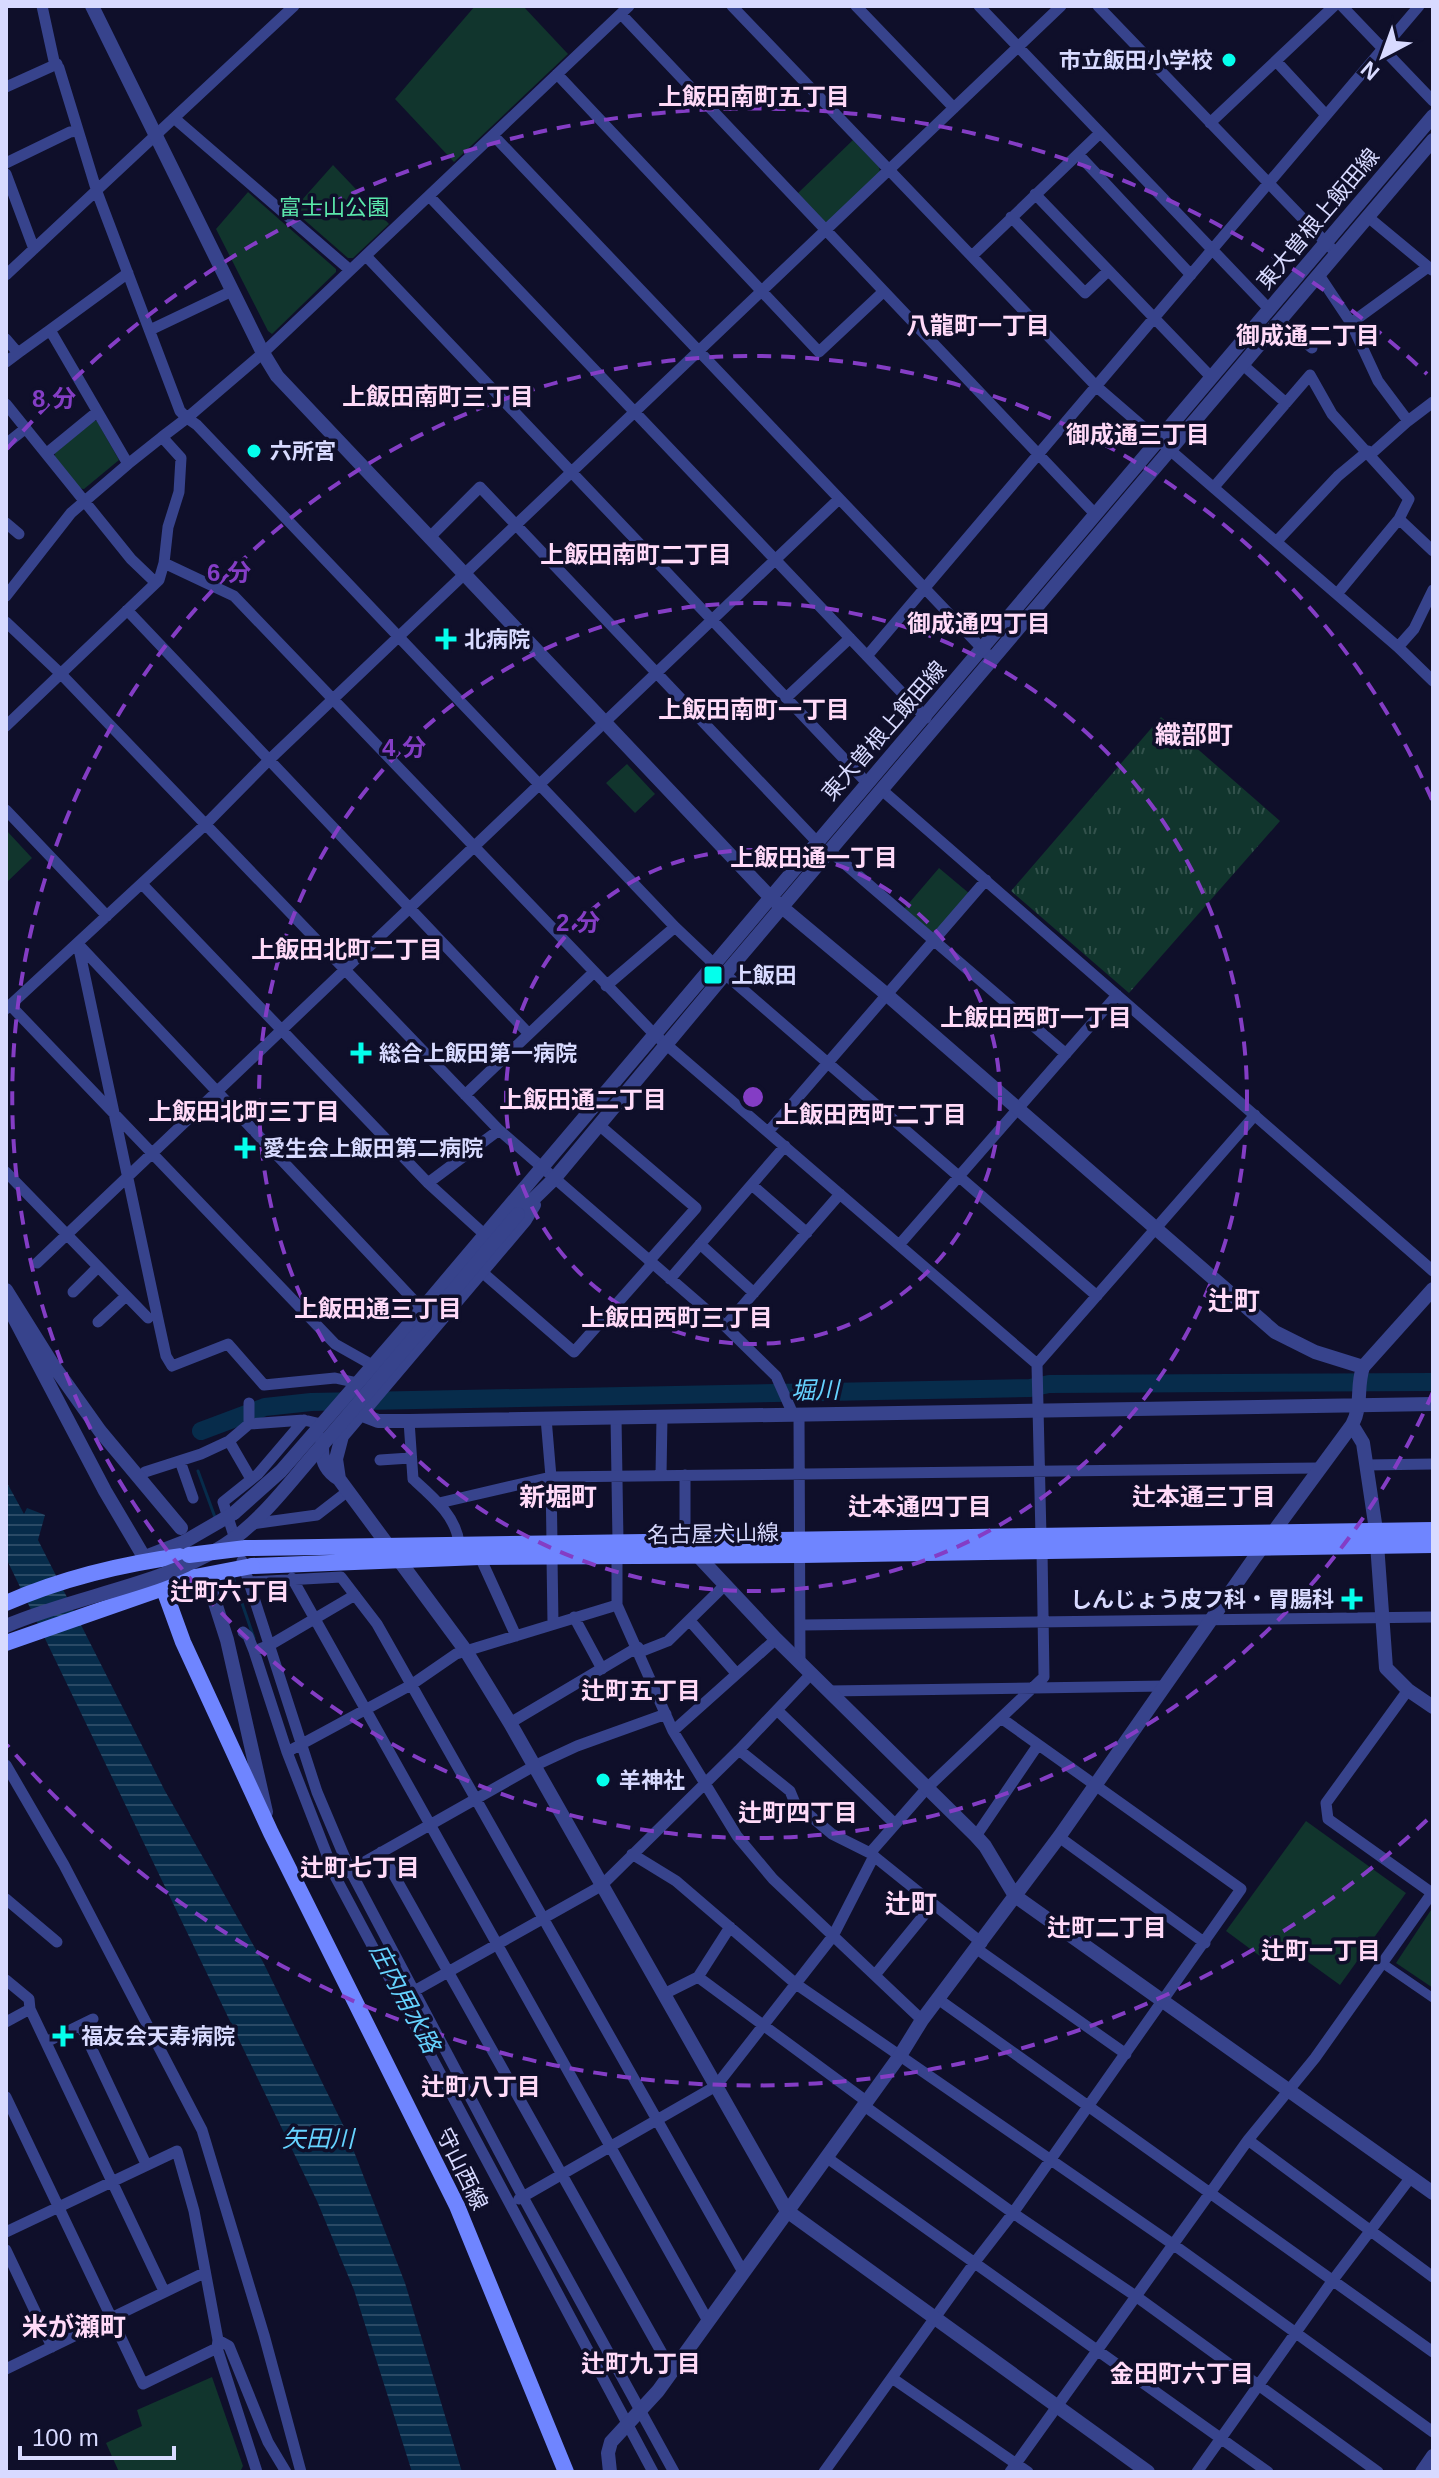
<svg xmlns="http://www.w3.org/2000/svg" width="1439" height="2478" font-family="Arial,'Noto Sans JP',sans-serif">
<defs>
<pattern id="grass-tufts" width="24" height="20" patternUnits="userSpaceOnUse" patternTransform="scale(2)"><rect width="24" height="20" fill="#11352d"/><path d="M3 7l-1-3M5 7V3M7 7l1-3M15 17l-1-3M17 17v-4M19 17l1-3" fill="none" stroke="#33524c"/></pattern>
<pattern id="water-rules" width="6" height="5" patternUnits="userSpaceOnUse" patternTransform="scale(2)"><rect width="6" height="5" fill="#072c4b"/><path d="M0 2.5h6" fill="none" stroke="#2a4a66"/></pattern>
</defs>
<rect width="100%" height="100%" fill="#0f0f2a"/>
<path fill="url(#grass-tufts)" d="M 1161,717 L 1280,821 L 1129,993 L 1011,891 Z"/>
<path fill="#11352d" d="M 475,6 L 523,6 L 568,54 L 454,162 L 395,99 Z
M 853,140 L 879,167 L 880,172 L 828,223 L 824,222 L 797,194 Z
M 333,165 L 389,224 L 353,258 L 348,258 L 293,210 Z
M 248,192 L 336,269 L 336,272 L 272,334 L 268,331 L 216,229 Z
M 94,421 L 97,421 L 119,460 L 84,489 L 77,488 L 55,462 L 55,453 Z
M 627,764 L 655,794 L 635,813 L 606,783 Z
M 7,831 L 32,858 L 6,883 L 6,832 Z
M 939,868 L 970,894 L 934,936 L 904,909 Z
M 1306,1821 L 1406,1893 L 1340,1985 L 1286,1946 L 1272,1965 L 1226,1931 Z
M 1433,1907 L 1433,1988 L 1396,1963 Z
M 212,2377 L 243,2466 L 240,2472 L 119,2472 L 106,2443 L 142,2426 L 137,2410 Z"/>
<path fill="url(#water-rules)" d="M 6,1481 L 24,1514 L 27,1508 L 45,1515 L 38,1540 L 165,1791 L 263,1962 L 346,2131 L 405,2283 L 462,2472 L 412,2472 L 354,2290 L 317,2201 L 6,1558 Z"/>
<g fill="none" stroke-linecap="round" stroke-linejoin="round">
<path stroke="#072c4b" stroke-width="3" d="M 198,1471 L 216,1520
M 233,1577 L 254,1638
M 333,1855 L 340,1870"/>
<path stroke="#072c4b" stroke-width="18" d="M 201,1431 L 265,1407 L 311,1402 L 1030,1388 L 1049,1384 L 1433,1382"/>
<path stroke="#37438c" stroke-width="9" d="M 1382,1963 L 1433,1998"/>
<path stroke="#37438c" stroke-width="11" d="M 294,6 L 174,118 L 350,270
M 629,6 L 263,353 L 187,418 L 197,425 L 675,927 L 714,964
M 732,6 L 1097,387 L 1398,647 L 1433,681
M 856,6 L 954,108
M 979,6 L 1270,310
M 1098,6 L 1336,253
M 1342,6 L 1433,101
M 621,14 L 1096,515
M 1276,61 L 1326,115
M 557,74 L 819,352 L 883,292
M 6,87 L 57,64
M 1210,123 L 1334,6
M 493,135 L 993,660
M 1078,154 L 1191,275
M 6,163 L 70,132 L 77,131
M 6,174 L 34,249
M 1035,194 L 1211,377
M 429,196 L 926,718
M 1011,217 L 1085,293 L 1108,271
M 1368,217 L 1432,270
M 973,255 L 1100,133
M 366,256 L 868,784
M 6,275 L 174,118
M 1319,275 L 1351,323 L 1378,381 L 1408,421
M 1280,321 L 1312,348
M 1351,323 L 1428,267
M 150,330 L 232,291
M 6,339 L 18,353 L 6,362
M 18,353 L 50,330
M 1243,365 L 1286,403
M 6,404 L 131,559 L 156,583
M 6,444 L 26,428
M 47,453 L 97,412
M 1371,454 L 1408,421 L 1433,402
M 128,464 L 162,437
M 1214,487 L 1310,375 L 1332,414 L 1409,499 L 1399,519 L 1337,594
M 1399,519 L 1433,551
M 6,523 L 19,534
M 429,538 L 480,487 L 818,843
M 1277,541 L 1338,476 L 1368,451
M 164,563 L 234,596 L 654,1034 L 1037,1364 L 1041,1537
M 6,596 L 71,513 L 128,464 L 50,330 L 128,273
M 127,610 L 529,1034
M 6,622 L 61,674 L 499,1130 L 725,1326 L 776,1376 L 793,1414
M 1398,647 L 1414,629 L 1433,590
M 867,656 L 1419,6
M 786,698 L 850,638
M 6,726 L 159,580 L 164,563 L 168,527 L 179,492 L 181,458 L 162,437 L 187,418 L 180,411 L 97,192 L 59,68 L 54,61 L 42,6
M 883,791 L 1433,1271
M 6,810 L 107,916
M 831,852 L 1066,1054
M 142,884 L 428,1183 L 484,1234
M 78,944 L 159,1324 L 166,1356 L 172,1366 L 228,1344 L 264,1385 L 335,1378 L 358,1383
M 78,944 L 422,1309
M 725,974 L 1097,1296
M 606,986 L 675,927
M 10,1005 L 335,1344 L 374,1366
M 6,1009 L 206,824 L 269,760 L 1061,6
M 465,1095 L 593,973
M 599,1125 L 696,1208 L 649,1261
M 768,1132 L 986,880
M 6,1172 L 148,1318
M 428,1183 L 499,1130
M 752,1185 L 807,1233
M 700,1244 L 754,1293
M 899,1245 L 1117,995
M 37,1263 L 839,499
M 482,1272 L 574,1352 L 652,1264
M 670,1279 L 785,1146
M 73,1292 L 98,1267
M 98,1322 L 126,1296
M 725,1326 L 840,1194
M 1037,1364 L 1255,1115
M 249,1403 L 249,1424
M 799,1414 L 800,1662
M 616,1417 L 618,1542
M 546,1418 L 551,1477 L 552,1543
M 409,1421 L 413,1479 C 433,1497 457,1517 459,1544
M 229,1441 L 251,1479
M 380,1460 L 410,1458
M 180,1461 L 193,1498
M 1366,1465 L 1433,1464
M 145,1472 L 201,1454 L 229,1441 L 249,1424 L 304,1420 L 321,1424
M 661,1475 L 662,1417
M 439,1503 L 551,1477 L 1319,1468
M 251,1524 L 317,1515 L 348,1491
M 685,1540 L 685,1475
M 237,1545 L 223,1502 L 258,1474 L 304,1420
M 480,1557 L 516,1636
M 552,1557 L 553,1624
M 617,1557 L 617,1605 L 673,1731 L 737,1836 L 773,1879 L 922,2020
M 242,1561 L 317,1792 L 350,1870 L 523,2197 L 674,2472
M 292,1578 L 708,2321
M 249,1582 L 341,1577 L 377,1624 L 743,2272
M 574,1617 L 602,1669
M 690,1621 L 736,1673
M 802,1625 L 1433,1617
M 243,1632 L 248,1636 L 254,1651 L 287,1752 L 336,1878 L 653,2472
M 254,1651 L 270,1645 L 355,1595
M 640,1652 L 668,1641 L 724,1586
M 829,1691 L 1165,1686
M 777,1710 L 895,1824
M 510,1723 L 638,1647
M 673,1731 L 776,1639
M 739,1750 L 790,1791 L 795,1803 L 832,1834 L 870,1853 L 982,1943
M 287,1752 L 411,1685 L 456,1654 L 617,1605
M 6,1765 L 64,1865 L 202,2130 L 264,2335 L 301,2472
M 976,1836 L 1038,1745
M 1059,1837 L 1205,1943
M 381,1852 L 672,2371
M 870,1853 L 927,1788 L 1044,1677 L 1042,1550
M 632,1854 L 676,1881 L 796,1984 L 1174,2245 L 1433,2432
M 336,1878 L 534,1766 L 577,1746 L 666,1714
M 6,1899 L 57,1942
M 977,1949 L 1126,2054
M 875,1975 L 933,1904
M 698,1977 L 866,2101
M 6,1980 L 29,1999 L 30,2009 L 164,2291
M 664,1994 L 698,1977 L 730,1927
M 400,1999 L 601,1886 L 739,1750 L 811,1674
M 938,1999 L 1433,2352
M 6,2022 L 30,2009
M 81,2026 L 146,2164
M 46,2042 L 93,2019
M 6,2097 L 143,2384 L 217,2348
M 863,2105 L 1013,2213 L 1137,2297 L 1378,2472
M 1248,2140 L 1433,2277
M 826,2157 L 1268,2472
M 519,2199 L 716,2086 L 833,1936 L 874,1856
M 6,2232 L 177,2151 L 194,2211 L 218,2340 L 217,2348 L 257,2472
M 6,2250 L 52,2347
M 218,2340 L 229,2346 L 268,2442 L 286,2472
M 6,2369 L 204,2273
M 892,2378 L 1028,2472
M 824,2472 L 975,2262 L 1013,2213 L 1241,1889 L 1001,1718
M 1010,2472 L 1248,2140 L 1315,2058 L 1432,1893 L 1328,1819 L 1326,1803 L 1408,1690
M 1197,2472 L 1333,2280 L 1411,2177"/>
<path stroke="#37438c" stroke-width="14" d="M 92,6 L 263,353 L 277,376 L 771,898 L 886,994 L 1275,1332 L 1315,1352 L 1363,1367
M 518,1214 L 554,1179 L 725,974 L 1433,140
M 6,1290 L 51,1362 L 100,1431 L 181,1528
M 10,1310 L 105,1491 L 144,1557
M 360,1414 L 378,1421 L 409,1421 L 1433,1404
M 1352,1425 L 1363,1443 L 1376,1530 L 1386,1668 L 1408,1690 L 1433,1707
M 323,1440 C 320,1456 324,1470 339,1479 L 466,1651 L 510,1723 L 787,2211 L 1148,2472
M 339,1479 L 336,1459 L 342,1436 L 525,1220 L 534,1205
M 234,1513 L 281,1471 L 422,1309 L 1433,116
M 698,1556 L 776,1639 L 976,1836 L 985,1846 L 1015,1896 L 1433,2193
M 145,1557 L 184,1542
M 210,1587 L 227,1640 L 266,1812
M 610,2472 L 608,2453 L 611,2442 L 658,2391 L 901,2054 L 922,2020 L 1059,1837 L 1255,1557 L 1352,1425 C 1363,1404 1356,1388 1363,1367 L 1433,1289
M 1422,2472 L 1433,2456"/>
<path stroke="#6f85ff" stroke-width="16" d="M 246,1548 L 1433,1530
M 252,1566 L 480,1557 L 801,1555 L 1433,1545
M 163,1587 L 183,1642 L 271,1833 L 457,2206 L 566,2472
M 6,1603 C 65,1577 126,1563 189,1555
M 6,1643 L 195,1577"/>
<path stroke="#37438c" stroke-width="14" d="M 184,1542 L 234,1513
M 6,1626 C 73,1597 156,1586 218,1549 C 258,1526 287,1485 317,1451 C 385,1373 451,1293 518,1214"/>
<path stroke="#6f85ff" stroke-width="16" d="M 189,1555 L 246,1548
M 195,1577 L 252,1566"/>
</g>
<g fill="none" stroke="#843dc5" stroke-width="4" stroke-dasharray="14 10">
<circle cx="753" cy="1097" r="247"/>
<circle cx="753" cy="1097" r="494"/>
<path d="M1433 1392A741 741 0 1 1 1433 802"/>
<path d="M1427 1820A988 988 0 0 1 7 1745M7 449A988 988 0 0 1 1427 374"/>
</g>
<g fill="#04ffec" stroke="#0f0f2a" stroke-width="3">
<circle cx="1229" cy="60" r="8"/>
<circle cx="254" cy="451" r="8"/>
<path d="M442 627h8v8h8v8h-8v8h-8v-8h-8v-8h8z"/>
<rect x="703" y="965" width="20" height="20" rx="4"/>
<path d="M357 1041h8v8h8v8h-8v8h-8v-8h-8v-8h8z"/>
<path d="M241 1136h8v8h8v8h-8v8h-8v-8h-8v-8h8z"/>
<path d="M1348 1587h8v8h8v8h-8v8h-8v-8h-8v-8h8z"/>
<circle cx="603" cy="1780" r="8"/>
<path d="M59 2024h8v8h8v8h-8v8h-8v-8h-8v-8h8z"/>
</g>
<g text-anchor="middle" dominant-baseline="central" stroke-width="7" stroke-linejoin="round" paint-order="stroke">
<g font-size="22" font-weight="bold" fill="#d8daff" stroke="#0f0f2a" text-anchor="start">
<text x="1213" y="60" text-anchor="end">市立飯田小学校</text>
<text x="270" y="451">六所宮</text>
<text x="464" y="639">北病院</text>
<text x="731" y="975">上飯田</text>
<text x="379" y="1053">総合上飯田第一病院</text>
<text x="263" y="1148">愛生会上飯田第二病院</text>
<text x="1334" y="1599" text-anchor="end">しんじょう皮フ科・胃腸科</text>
<text x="619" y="1780">羊神社</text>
<text x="81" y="2036">福友会天寿病院</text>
</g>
<g font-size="22" fill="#5be8ac" stroke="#0f0f2a">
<text x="334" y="207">富士山公園</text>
</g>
<g font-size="22" fill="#d8daff" stroke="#0f0f2a">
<text transform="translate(1318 219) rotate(-50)">東大曽根上飯田線</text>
<text transform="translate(884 731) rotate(-49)">東大曽根上飯田線</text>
<text transform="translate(713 1534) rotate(-1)">名古屋犬山線</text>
<text transform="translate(462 2169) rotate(64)">守山西線</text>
</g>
<g font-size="24" font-weight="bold" fill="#ffdaf8" stroke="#0f0f2a">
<text x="754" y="96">上飯田南町五丁目</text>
<text x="978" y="325">八龍町一丁目</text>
<text x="1308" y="335">御成通二丁目</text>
<text x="438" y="396">上飯田南町三丁目</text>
<text x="1138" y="434">御成通三丁目</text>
<text x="636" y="554">上飯田南町二丁目</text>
<text x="979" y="623">御成通四丁目</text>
<text x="754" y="709">上飯田南町一丁目</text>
<text x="814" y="857">上飯田通一丁目</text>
<text x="347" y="949">上飯田北町二丁目</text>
<text x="1036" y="1017">上飯田西町一丁目</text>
<text x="583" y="1099">上飯田通二丁目</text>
<text x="244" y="1111">上飯田北町三丁目</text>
<text x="871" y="1114">上飯田西町二丁目</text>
<text x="378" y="1308">上飯田通三丁目</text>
<text x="677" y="1317">上飯田西町三丁目</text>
<text x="1204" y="1496">辻本通三丁目</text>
<text x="920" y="1506">辻本通四丁目</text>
<text x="230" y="1591">辻町六丁目</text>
<text x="641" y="1690">辻町五丁目</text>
<text x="798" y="1812">辻町四丁目</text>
<text x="360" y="1867">辻町七丁目</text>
<text x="1107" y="1927">辻町二丁目</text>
<text x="1321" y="1950">辻町一丁目</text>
<text x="481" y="2086">辻町八丁目</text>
<text x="641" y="2363">辻町九丁目</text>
<text x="1182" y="2373">金田町六丁目</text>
</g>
<g font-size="24" font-style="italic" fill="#66d3ff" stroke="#0f0f2a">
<text transform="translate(815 1390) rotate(-1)">堀川</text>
<text transform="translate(405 1998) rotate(62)">庄内用水路</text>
<text x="318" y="2138">矢田川</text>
</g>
<g font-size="26" font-weight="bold" fill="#ffdaf8" stroke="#0f0f2a">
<text x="1194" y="735">織部町</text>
<text x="1234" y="1301">辻町</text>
<text x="558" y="1497">新堀町</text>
<text x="911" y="1904">辻町</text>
<text x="74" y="2327">米が瀬町</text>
</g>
</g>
<circle cx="753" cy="1097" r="12" fill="#843dc5" stroke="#0f0f2a" stroke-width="4"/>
<g font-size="24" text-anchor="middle" font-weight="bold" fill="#843dc5" stroke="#0f0f2a" stroke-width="7" stroke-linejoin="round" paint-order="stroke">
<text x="54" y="407">8 分</text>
<text x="229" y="581">6 分</text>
<text x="404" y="756">4 分</text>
<text x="578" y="931">2 分</text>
</g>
<rect width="1439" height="2478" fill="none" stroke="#d8daff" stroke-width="16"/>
<g transform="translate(1383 56) rotate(221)" stroke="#0f0f2a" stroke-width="6" paint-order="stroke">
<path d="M0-6L14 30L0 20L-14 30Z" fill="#d8daff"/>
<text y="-12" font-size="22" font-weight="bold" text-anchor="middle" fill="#d8daff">N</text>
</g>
<path d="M20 2446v12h154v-12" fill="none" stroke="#d8daff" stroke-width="4"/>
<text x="32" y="2446" font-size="24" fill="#d8daff" stroke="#0f0f2a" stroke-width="6" paint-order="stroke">100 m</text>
</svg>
